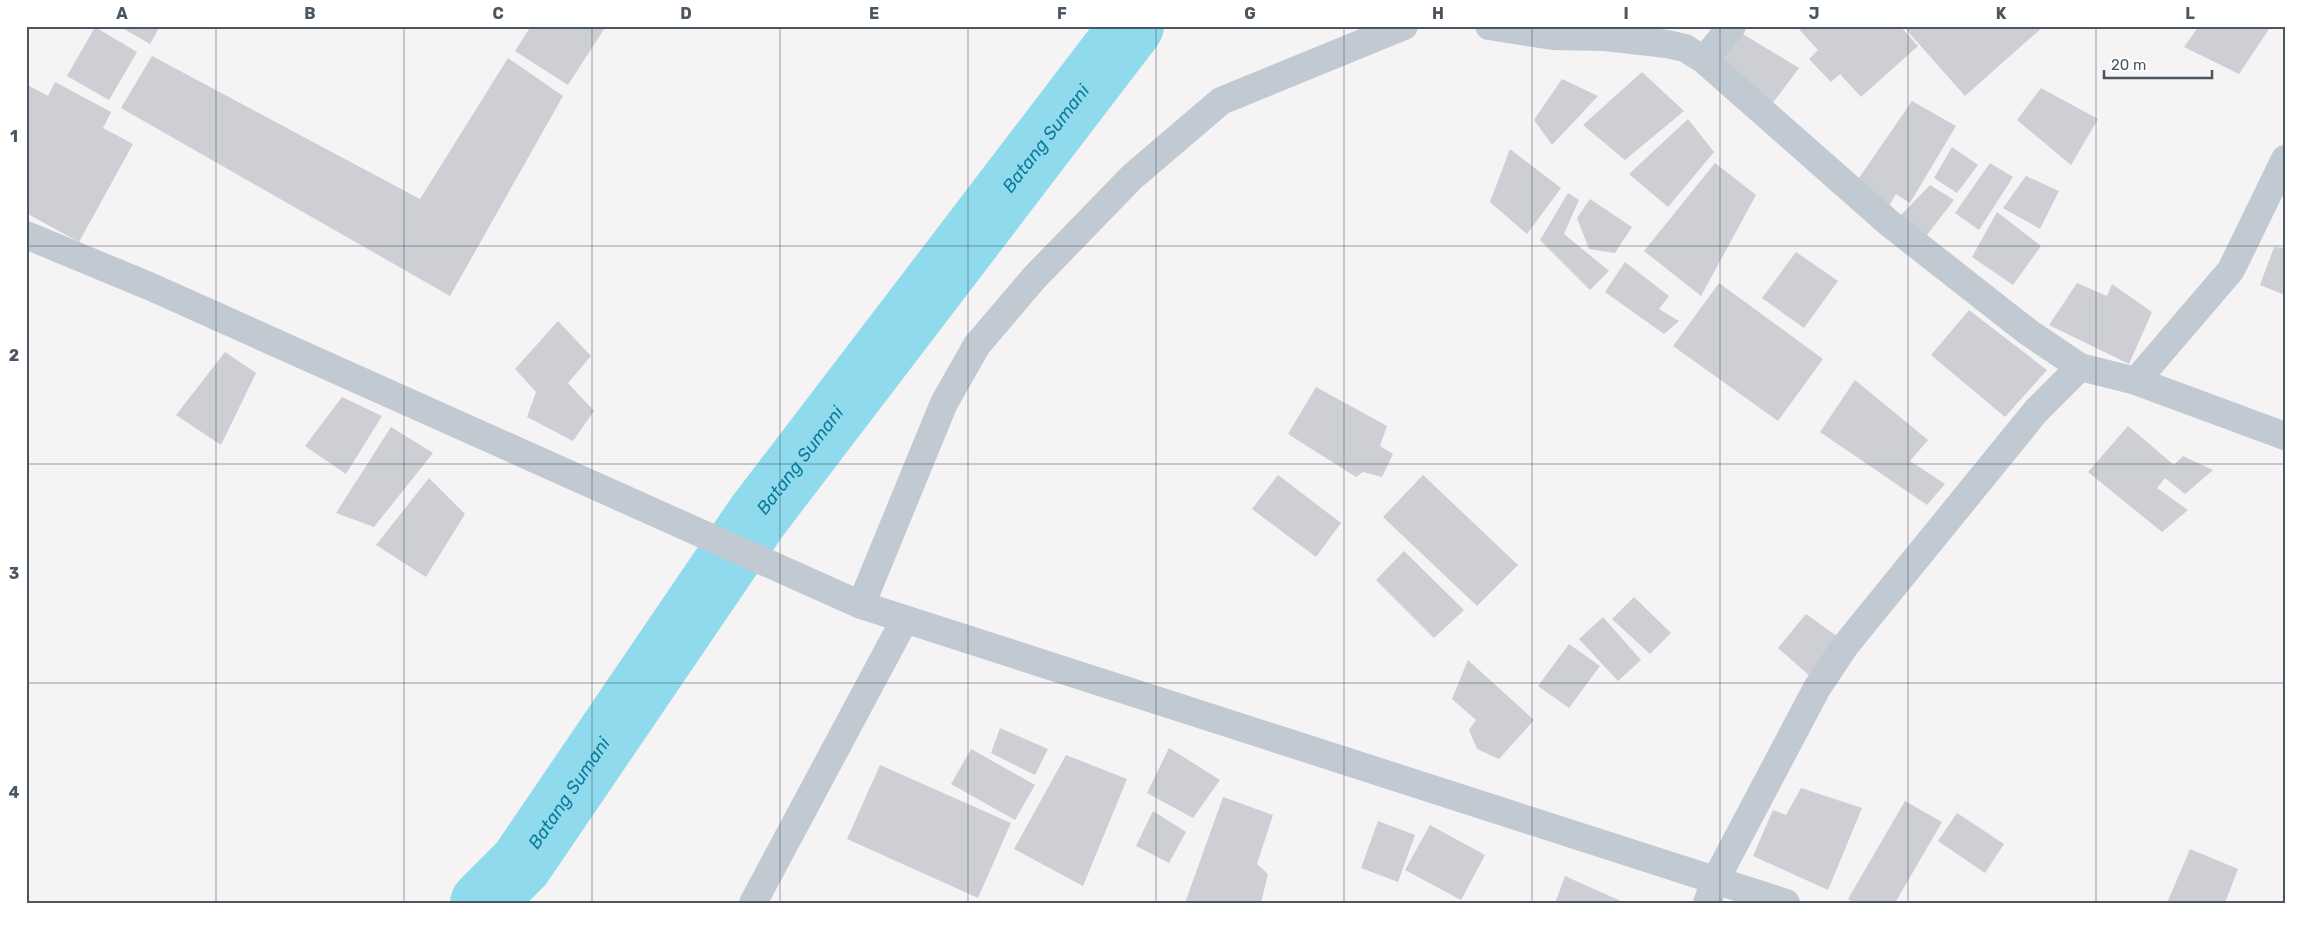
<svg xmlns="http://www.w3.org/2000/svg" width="2311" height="929" font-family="Rubik,sans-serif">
<rect width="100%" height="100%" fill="#f5f3f3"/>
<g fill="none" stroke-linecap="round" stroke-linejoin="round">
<path stroke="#90daee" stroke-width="64" id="s1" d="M 482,903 L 521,864 L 757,517 L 1132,26"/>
</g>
<path fill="#cdcfd5" d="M 119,26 L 160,26 L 150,44 Z
M 531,26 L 606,26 L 568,85 L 515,51 Z
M 1796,26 L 1900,26 L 1918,46 L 1861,97 L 1840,74 L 1831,82 L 1809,59 L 1818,50 Z
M 1903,26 L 2044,26 L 1965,96 Z
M 2199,26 L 2271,26 L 2239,74 L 2184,47 Z
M 95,27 L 137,52 L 109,100 L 67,76 Z
M 1741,33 L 1799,68 L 1772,104 L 1715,59 Z
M 152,56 L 420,199 L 508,58 L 563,96 L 450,296 L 121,108 Z
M 1642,72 L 1684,111 L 1625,160 L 1583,125 Z
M 1562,79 L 1598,96 L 1552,145 L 1534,120 Z
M 55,82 L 111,112 L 103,128 L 133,144 L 79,242 L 26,213 L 26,84 L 48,96 Z
M 2041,88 L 2098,119 L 2071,165 L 2017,120 Z
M 1912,101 L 1956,126 L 1910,203 L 1896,194 L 1887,209 L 1859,178 Z
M 1688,119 L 1714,152 L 1668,207 L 1629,174 Z
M 1952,147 L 1978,165 L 1957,193 L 1934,178 Z
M 1510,149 L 1561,188 L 1527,234 L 1490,202 Z
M 1715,163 L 1756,195 L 1701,296 L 1644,251 Z
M 1990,163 L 2013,177 L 1979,230 L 1955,213 Z
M 2026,176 L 2059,191 L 2040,229 L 2003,208 Z
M 1930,185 L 1954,200 L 1923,240 L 1899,217 Z
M 1568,193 L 1579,200 L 1564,234 L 1609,271 L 1590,290 L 1540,240 Z
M 1590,199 L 1632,227 L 1615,253 L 1589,249 L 1577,218 Z
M 1997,212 L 2041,246 L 2013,285 L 1972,257 Z
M 2274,247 L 2285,248 L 2285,295 L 2260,285 Z
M 1796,252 L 1838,281 L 1804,328 L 1762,298 Z
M 1625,262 L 1669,296 L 1659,309 L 1679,321 L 1664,334 L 1605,292 Z
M 1719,283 L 1823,359 L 1778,421 L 1673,346 Z
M 2077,283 L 2107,296 L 2112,284 L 2152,312 L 2129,364 L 2049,325 Z
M 1969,310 L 2047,370 L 2005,417 L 1931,355 Z
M 558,321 L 591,356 L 568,383 L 594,411 L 573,441 L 527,417 L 536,392 L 515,369 Z
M 225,352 L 256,373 L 221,445 L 176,415 Z
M 1855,380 L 1928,440 L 1910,461 L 1945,484 L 1927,505 L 1820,432 Z
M 1316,387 L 1387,426 L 1380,446 L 1393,454 L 1382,477 L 1363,472 L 1356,477 L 1288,434 Z
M 342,397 L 382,416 L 346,474 L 305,446 Z
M 2128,426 L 2174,465 L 2183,456 L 2213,470 L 2185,494 L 2165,478 L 2157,488 L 2188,510 L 2162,532 L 2088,472 Z
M 391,427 L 433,453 L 374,527 L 336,513 Z
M 1278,475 L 1341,523 L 1316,557 L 1252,509 Z
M 1423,475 L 1518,565 L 1477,606 L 1383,517 Z
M 429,478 L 465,514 L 426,577 L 376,545 Z
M 1404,551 L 1464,610 L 1434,638 L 1376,580 Z
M 1634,597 L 1671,633 L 1650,654 L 1612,619 Z
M 1806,614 L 1841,639 L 1811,677 L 1778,648 Z
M 1603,617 L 1641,660 L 1618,681 L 1579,639 Z
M 1569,644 L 1600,666 L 1569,708 L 1538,686 Z
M 1468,660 L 1534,720 L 1499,759 L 1477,749 L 1469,730 L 1476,720 L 1452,699 Z
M 1000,728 L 1048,749 L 1035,775 L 991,753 Z
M 1169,748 L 1220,780 L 1193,818 L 1147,793 Z
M 971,749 L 1035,785 L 1015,820 L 951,784 Z
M 1066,755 L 1127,779 L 1083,886 L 1014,849 Z
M 880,765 L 1011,823 L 978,898 L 847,839 Z
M 1801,788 L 1862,808 L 1828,890 L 1753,856 L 1773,810 L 1786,815 Z
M 1223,797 L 1273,815 L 1257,864 L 1268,874 L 1261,903 L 1185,903 Z
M 1905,801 L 1942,822 L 1895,903 L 1854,903 L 1848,899 Z
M 1153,811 L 1186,832 L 1169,863 L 1136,846 Z
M 1957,813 L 2004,844 L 1985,873 L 1938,841 Z
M 1378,821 L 1415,835 L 1398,882 L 1361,868 Z
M 1430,825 L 1485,855 L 1461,900 L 1405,870 Z
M 2190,849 L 2238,869 L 2225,903 L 2167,903 Z
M 1565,876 L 1621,901 L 1620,903 L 1555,903 Z"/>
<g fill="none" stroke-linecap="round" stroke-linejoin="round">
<path stroke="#c1cad2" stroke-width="28" d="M 1489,26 L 1553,36 L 1605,37 L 1667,44 L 1685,48 L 1704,60 L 1889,223 L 2028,332 L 2080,367 L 2136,381 L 2285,436
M 1704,60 L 1732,26
M 26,235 L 149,286 L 861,605 L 1786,903
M 2136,381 L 2231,270 L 2285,159
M 861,605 L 944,403 L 977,345 L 1034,278 L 1132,177 L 1221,101 L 1404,26
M 753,903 L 905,619
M 1707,903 L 1715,881 L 1817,688 L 1845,646 L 2036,411 L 2080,367"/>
</g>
<path fill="none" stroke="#4a5661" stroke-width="1" stroke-opacity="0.55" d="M 216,26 L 216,903M 404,26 L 404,903M 592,26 L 592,903M 780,26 L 780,903M 968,26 L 968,903M 1156,26 L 1156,903M 1344,26 L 1344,903M 1532,26 L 1532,903M 1720,26 L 1720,903M 1908,26 L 1908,903M 2096,26 L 2096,903M 26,246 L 2285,246M 26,464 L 2285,464M 26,683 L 2285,683"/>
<g text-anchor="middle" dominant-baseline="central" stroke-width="4.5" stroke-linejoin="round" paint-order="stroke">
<g font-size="18" font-style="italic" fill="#0c7c9b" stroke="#fff">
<text stroke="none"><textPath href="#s1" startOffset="951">Batang Sumani</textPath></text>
<text stroke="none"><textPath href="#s1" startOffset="546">Batang Sumani</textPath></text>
<text stroke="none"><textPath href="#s1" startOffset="141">Batang Sumani</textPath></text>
</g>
</g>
<rect width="2311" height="929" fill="none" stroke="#ffffff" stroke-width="55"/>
<path d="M2104 70v8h108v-8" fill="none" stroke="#4a5661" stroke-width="2.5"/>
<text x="2111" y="70" font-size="15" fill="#4a5661" stroke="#ffffff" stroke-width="4" paint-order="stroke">20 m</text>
<rect x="28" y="28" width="2256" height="874" fill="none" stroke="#4a5661" stroke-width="2"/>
<g font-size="16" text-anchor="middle" font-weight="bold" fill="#4a5661">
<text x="122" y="19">A</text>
<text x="310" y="19">B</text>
<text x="498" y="19">C</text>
<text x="686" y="19">D</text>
<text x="874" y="19">E</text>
<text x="1062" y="19">F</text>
<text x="1250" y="19">G</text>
<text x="1438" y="19">H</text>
<text x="1626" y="19">I</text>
<text x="1814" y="19">J</text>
<text x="2001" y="19">K</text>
<text x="2190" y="19">L</text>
<text x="14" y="142">1</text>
<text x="14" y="361">2</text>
<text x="14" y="579">3</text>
<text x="14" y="798">4</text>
</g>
</svg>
